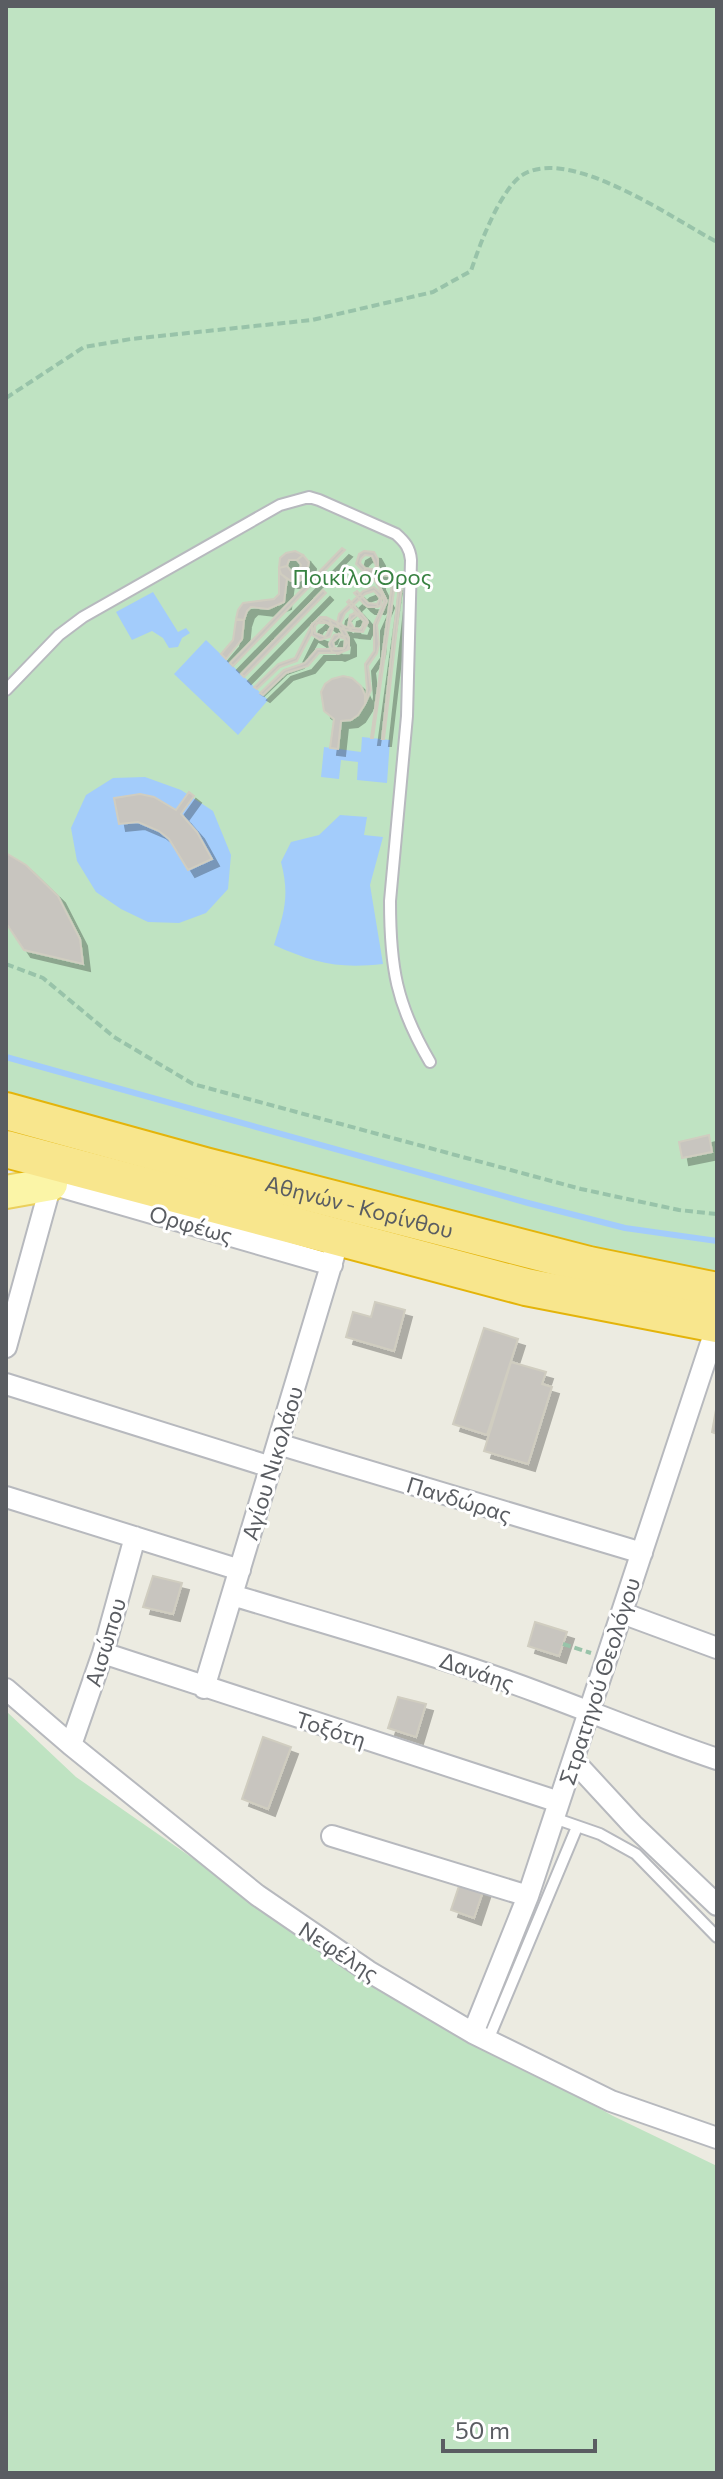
<svg xmlns="http://www.w3.org/2000/svg" width="723" height="2479" font-family="Commissioner,sans-serif">
<defs>
<filter id="shadow"><feDropShadow dx="7" dy="7" stdDeviation="0" flood-color="#0004"/></filter>
</defs>
<rect width="100%" height="100%" fill="#ecebe1"/>
<path fill="#bfe3c2" d="M 6,6 L 717,6 L 717,1278 L 178,1211 L 6,1146 Z
M 6,1711 L 76,1777 L 362,1976 L 613,2116 L 717,2166 L 717,2473 L 6,2473 Z"/>
<path fill="#a3ccfb" d="M 153,592 L 178,632 L 186,628 L 190,633 L 182,638 L 178,647 L 169,648 L 163,638 L 152,631 L 132,640 L 116,612 Z
M 206,640 L 268,700 L 238,735 L 174,674 Z
M 362,737 L 390,740 L 387,783 L 357,780 L 358,762 L 341,760 L 339,779 L 321,777 L 324,747 L 361,752 Z
M 145,777 L 181,790 L 213,811 L 231,855 L 228,889 L 206,913 L 179,923 L 148,922 L 121,909 L 96,892 L 77,861 L 71,828 L 86,795 L 113,778 Z
M 340,815 L 367,817 L 364,835 L 383,837 L 370,885 L 383,964 C 338,969 314,963 274,945 C 284,913 290,896 281,862 L 291,842 L 319,835 Z"/>
<g fill="none" stroke-linecap="round" stroke-linejoin="round">
<path stroke="#a3ccfb" stroke-width="6" d="M 6,1057 L 528,1203 L 625,1228 L 717,1241"/>
</g>
<path fill="#c8c5bf" stroke="#d0cdc0" stroke-width="2" filter="url(#shadow)" d="M 342,548 L 345,550 L 233,666 L 230,663 Z
M 295,551 L 303,555 L 297,560 L 289,560 L 287,566 L 279,568 L 280,558 L 286,553 Z
M 364,551 L 374,552 L 378,559 L 378,583 L 387,601 L 377,625 L 379,644 L 377,653 L 368,666 L 371,690 L 365,704 L 367,690 L 365,664 L 374,651 L 374,624 L 384,602 L 383,594 L 373,578 L 376,566 L 372,556 L 365,555 L 361,559 L 360,563 L 365,568 L 364,572 L 356,564 L 359,554 Z
M 303,555 L 309,562 L 306,577 L 299,581 L 291,581 L 281,574 L 279,568 L 287,566 L 293,574 L 298,573 L 301,565 L 297,560 Z
M 279,568 L 281,574 L 287,579 L 284,602 L 268,609 L 251,607 L 247,611 L 244,620 L 236,619 L 238,610 L 243,603 L 274,599 L 279,594 Z
M 365,568 L 389,572 L 389,576 L 364,572 Z
M 392,584 L 395,584 L 373,738 L 371,738 Z
M 399,585 L 402,585 L 384,739 L 382,739 Z
M 374,587 L 382,594 L 381,605 L 378,607 L 377,604 L 380,598 L 374,591 L 365,594 L 345,613 L 341,623 L 349,638 L 349,649 L 338,654 L 332,652 L 329,644 L 334,635 L 339,634 L 339,637 L 333,642 L 335,649 L 343,649 L 347,643 L 337,623 L 339,614 L 363,591 Z
M 323,590 L 326,593 L 244,677 L 241,674 Z
M 357,591 L 368,603 L 377,604 L 378,607 L 368,607 L 364,604 L 354,593 Z
M 349,600 L 367,620 L 363,632 L 352,631 L 348,627 L 350,615 L 355,613 L 356,616 L 350,621 L 354,628 L 361,629 L 364,621 L 347,602 Z
M 355,613 L 362,614 L 368,622 L 363,632 L 345,630 L 321,620 L 315,626 L 315,633 L 325,637 L 330,628 L 333,628 L 330,637 L 320,640 L 312,635 L 312,625 L 320,617 L 326,617 L 346,627 L 361,629 L 365,622 Z
M 320,618 L 329,619 L 333,628 L 327,623 L 317,623 L 297,661 L 280,667 L 257,689 L 254,687 L 278,664 L 295,658 L 312,624 Z
M 236,619 L 244,620 L 242,639 L 226,659 L 221,654 L 233,640 Z
M 339,634 L 348,637 L 349,645 L 347,650 L 339,653 L 319,653 L 308,666 L 286,673 L 263,695 L 260,693 L 284,670 L 305,663 L 317,649 L 344,648 L 345,639 L 339,637 Z
M 343,676 L 352,678 L 361,686 L 365,695 L 365,704 L 358,715 L 351,720 L 341,721 L 338,749 L 330,748 L 334,719 L 324,711 L 321,692 L 325,684 L 332,679 Z
M 189,792 L 194,796 L 181,814 L 197,832 L 212,859 L 188,870 L 169,839 L 159,831 L 138,822 L 119,824 L 114,798 L 140,794 L 154,797 L 176,810 Z
M 6,853 L 26,865 L 58,896 L 80,939 L 83,964 L 24,950 L 6,923 Z
M 709,1135 L 712,1152 L 682,1158 L 679,1142 Z
M 375,1302 L 405,1310 L 394,1351 L 346,1337 L 353,1312 L 371,1317 Z
M 484,1328 L 518,1339 L 487,1435 L 453,1424 Z
M 511,1362 L 546,1372 L 542,1384 L 552,1387 L 528,1464 L 484,1451 Z
M 717,1404 L 717,1434 L 712,1432 Z
M 153,1576 L 182,1583 L 173,1614 L 143,1607 Z
M 535,1622 L 567,1632 L 559,1656 L 528,1646 Z
M 398,1697 L 426,1704 L 416,1737 L 388,1728 Z
M 263,1737 L 291,1747 L 268,1809 L 242,1799 Z
M 461,1880 L 484,1888 L 474,1918 L 451,1910 Z"/>
<g fill="none" stroke-linecap="round" stroke-linejoin="round">
<g stroke="#b7b9be" stroke-width="14">
<path id="lane" d="M 6,690 L 59,635 L 83,617 L 280,505 L 309,497 L 319,500 L 396,534 C 405,542 410,548 411,560 L 407,716 L 390,901 C 390,967 396,1004 430,1062
M 554,1818 L 600,1834 L 636,1854 L 717,1937
M 488,2040 L 577,1827"/>
</g>
<g stroke="#b7b9be" stroke-width="24">
<path id="street" d="M 6,1347 L 51,1184 L 332,1265
M 6,1384 L 271,1467
M 278,1444 L 642,1553
M 6,1497 L 240,1570
M 232,1595 C 335,1626 439,1655 540,1693 C 599,1715 657,1739 717,1759
M 622,1613 L 717,1648
M 103,1653 L 559,1802
M 204,1688 L 339,1239
M 6,1689 L 71,1745 L 257,1895 L 368,1971 L 473,2033 L 611,2101 L 717,2138
M 71,1745 L 103,1653 L 135,1537
M 573,1760 L 633,1825 L 717,1905
M 332,1836 L 528,1896
M 473,2033 L 528,1896 L 717,1325"/>
</g>
<g stroke="#ebd05c" stroke-width="36">
<path id="primary" d="M 6,1192 L 51,1184"/>
</g>
<g stroke="#e4b40a" stroke-width="40">
<g id="highway">
<path id="s1" d="M 6,1111 L 205,1166 L 589,1265 L 717,1291"/>
<path d="M 6,1149 L 526,1287 L 717,1324"/>
</g>
</g>
<path stroke="#98c3a9" stroke-width="4" stroke-dasharray="8 4" stroke-linecap="butt" d="M 6,398 L 84,347 L 131,339 L 312,320 L 433,292 L 471,271 C 479,246 501,187 524,174 C 572,147 673,219 717,242
M 6,964 L 43,978 L 114,1037 L 193,1084 L 581,1189 L 679,1210 L 717,1214
M 563,1644 L 591,1653"/>
<use href="#lane" stroke="#fff" stroke-width="10"/>
<use href="#street" stroke="#fff" stroke-width="20"/>
<use href="#primary" stroke="#fbf5a7" stroke-width="32"/>
<use href="#highway" stroke="#f8e68d" stroke-width="36"/>
</g>
<g text-anchor="middle" dominant-baseline="central" stroke-width="6" stroke-linejoin="round" paint-order="stroke">
<g font-size="22" fill="#388242" stroke="#fff">
<text x="362" y="576">Ποικίλο Όρος</text>
</g>
<g font-size="22" fill="#5a5d62" stroke="#fff">
<text stroke="none"><textPath href="#s1" startOffset="366">Αθηνών - Κορίνθου</textPath></text>
<text transform="translate(191 1224) rotate(16)">Ορφέως</text>
<text transform="translate(272 1463) rotate(-73)">Αγίου Νικολάου</text>
<text transform="translate(459 1499) rotate(17)">Πανδώρας</text>
<text transform="translate(105 1642) rotate(-73)">Αισώπου</text>
<text transform="translate(477 1671) rotate(19)">Δανάης</text>
<text transform="translate(599 1681) rotate(-72)">Στρατηγού Θεολόγου</text>
<text transform="translate(331 1729) rotate(18)">Τοξότη</text>
<text transform="translate(339 1951) rotate(33)">Νεφέλης</text>
</g>
</g>
<rect width="723" height="2479" fill="none" stroke="#5a5d62" stroke-width="16"/>
<path d="M443 2439v12h152v-12" fill="none" stroke="#5a5d62" stroke-width="4"/>
<text x="455" y="2439" font-size="24" fill="#5a5d62" stroke="#ffffff" stroke-width="6" paint-order="stroke">50 m</text>
</svg>
